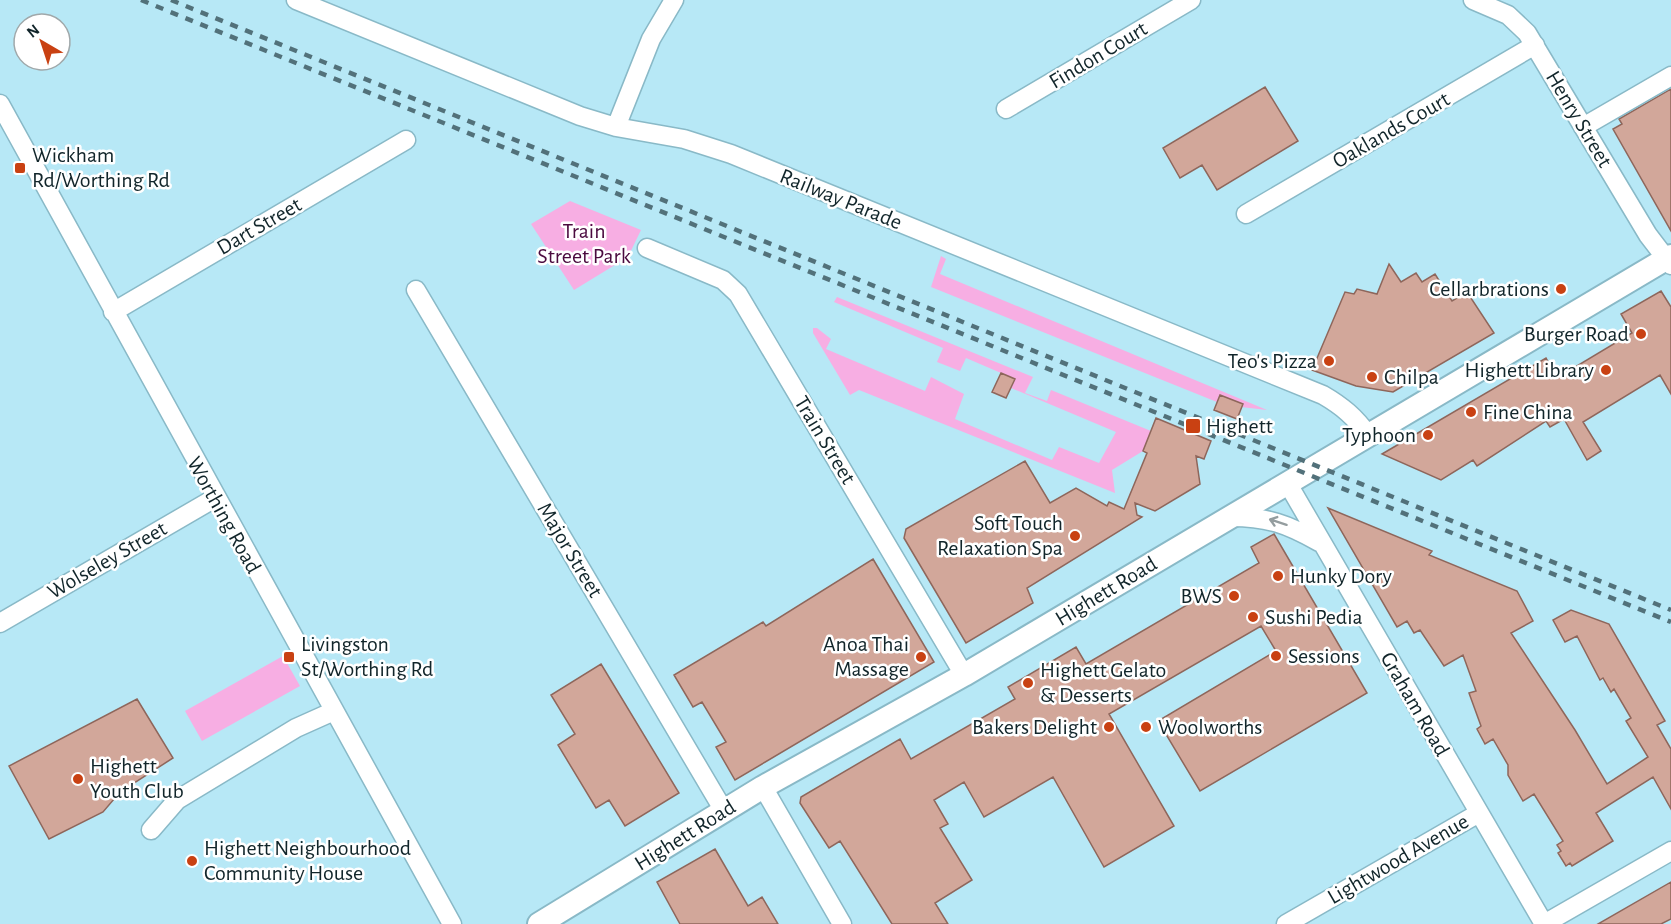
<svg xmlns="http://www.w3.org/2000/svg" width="1671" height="924" font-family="'Alegreya Sans',sans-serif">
<rect width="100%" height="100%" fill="#b7e8f6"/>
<path fill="#f7aee3" d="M 570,201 L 641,230 L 628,257 L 574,290 L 531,224 Z
M 941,256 L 946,259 L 940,274 L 1267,410 L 1241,407 L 1242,404 L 1220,395 L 1217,402 L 931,287 Z
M 837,297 L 1033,377 L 1025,393 L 1047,401 L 1051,390 L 1151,431 L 1143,451 L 1112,470 L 1115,493 L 859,390 L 850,395 L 813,333 L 813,328 L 817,328 L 831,339 L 826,349 L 925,391 L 931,377 L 964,394 L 955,419 L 1052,460 L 1059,447 L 1099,463 L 1116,432 L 1011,388 L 1015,379 L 966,358 L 960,371 L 937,362 L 943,348 L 834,302 Z
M 283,656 L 300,686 L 202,741 L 185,711 Z"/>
<path fill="#d2a79a" stroke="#8e665b" stroke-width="1.5" d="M 1265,87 L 1298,141 L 1217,190 L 1202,165 L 1180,178 L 1163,148 Z
M 1671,89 L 1671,231 L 1613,129 L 1622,124 L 1619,119 Z
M 1389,264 L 1401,282 L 1416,273 L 1422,282 L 1435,274 L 1452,301 L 1467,292 L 1494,333 L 1393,392 L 1356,386 L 1312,370 L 1345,292 L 1354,294 L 1357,289 L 1377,294 Z
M 1661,291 L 1671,307 L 1671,394 L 1660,375 L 1583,422 L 1601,451 L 1587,460 L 1564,419 L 1550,427 L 1546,421 L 1477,466 L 1473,460 L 1441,480 L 1382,454 L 1546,358 L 1557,378 L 1632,333 L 1621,314 Z
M 1001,373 L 1015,379 L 1006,398 L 992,392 Z
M 1220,395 L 1243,404 L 1237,419 L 1214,410 Z
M 1156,418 L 1211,441 L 1204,459 L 1196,456 L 1200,484 L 1155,511 L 1135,503 L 1137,515 L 1142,517 L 1027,588 L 1033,603 L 966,643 L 904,538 L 906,529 L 1025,461 L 1050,503 L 1076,488 L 1107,506 L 1109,502 L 1124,509 L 1147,453 L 1143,451 Z
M 1328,508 L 1432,551 L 1429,555 L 1517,591 L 1533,621 L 1511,633 L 1575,730 L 1607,784 L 1648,757 L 1626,721 L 1631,718 L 1614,689 L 1611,692 L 1603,678 L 1600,680 L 1577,636 L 1565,642 L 1553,620 L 1571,610 L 1609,624 L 1665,721 L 1657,725 L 1671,749 L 1671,809 L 1653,777 L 1596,813 L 1613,841 L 1572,866 L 1570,863 L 1566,866 L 1558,853 L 1561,851 L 1557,845 L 1563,841 L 1534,794 L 1523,801 L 1508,775 L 1508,765 L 1493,739 L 1485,744 L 1477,729 L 1481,726 L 1469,693 L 1476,691 L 1463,655 L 1444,666 L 1420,630 L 1414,633 L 1407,621 L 1397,627 Z
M 1274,534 L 1367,693 L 1200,791 L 1158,721 L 1276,651 L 1261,626 L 1109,714 L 1174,826 L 1104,867 L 1053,777 L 984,817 L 964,782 L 934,800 L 948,824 L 940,828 L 972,880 L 935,903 L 948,924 L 892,924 L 840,841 L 829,848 L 800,803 L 801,797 L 900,739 L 911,759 L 1015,699 L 1008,687 L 1076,647 L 1086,664 L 1259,563 L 1251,547 Z
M 873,559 L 934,662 L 735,780 L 716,747 L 726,742 L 702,702 L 693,707 L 674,675 L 763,622 L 766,626 Z
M 601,664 L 679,793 L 625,826 L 609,800 L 596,808 L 558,745 L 575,734 L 551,695 Z
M 137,699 L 173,758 L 120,792 L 103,812 L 49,839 L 9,766 Z
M 715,849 L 748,906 L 762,897 L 778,924 L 680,924 L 657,882 Z
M 1671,882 L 1671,919 L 1661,924 L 1598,924 Z"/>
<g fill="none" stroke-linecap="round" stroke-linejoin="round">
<g stroke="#89b9c7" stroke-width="21">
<path id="minor" d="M 296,0 L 580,116 L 616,127 L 684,139 L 731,154 L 1323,395 C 1342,406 1355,417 1368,435
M 1473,0 L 1508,15 L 1527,33 L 1648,235 L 1671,265
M 0,104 L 452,924
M 1006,109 L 1191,0
M 616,127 L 651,39 L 674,0
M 1583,127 L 1671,76
M 1246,214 L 1535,45
M 647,248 L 723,280 L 738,294 L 964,675
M 416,290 L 724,811
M 113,312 L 406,140
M 1288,484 L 1544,924
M 1231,517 C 1268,517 1287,524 1319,542
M 0,623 L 215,498
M 763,787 L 842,924
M 151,830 L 177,800 L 296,728 L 334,711
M 1286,924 L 1479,813
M 1544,924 L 1671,851"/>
</g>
<g stroke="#89b9c7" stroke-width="26">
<path id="tertiary" d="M 539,924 L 763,787 L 964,675 L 1671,256"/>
</g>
<use href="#minor" stroke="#fff" stroke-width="18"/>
<use href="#tertiary" stroke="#fff" stroke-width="22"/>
<path stroke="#52717a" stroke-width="4.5" stroke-dasharray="8 8" stroke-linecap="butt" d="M 141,0 L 1671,622
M 171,0 L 1671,610"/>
</g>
<defs><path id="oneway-shaft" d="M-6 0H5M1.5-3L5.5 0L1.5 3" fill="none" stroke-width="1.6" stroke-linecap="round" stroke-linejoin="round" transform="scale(1.5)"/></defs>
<use stroke="#949d9f" href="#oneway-shaft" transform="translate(1278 522) rotate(-162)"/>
<g fill="#c94112" stroke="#fff" stroke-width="2">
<rect x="14" y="162" width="12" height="12" rx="3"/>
<circle cx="1561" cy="289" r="6"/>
<circle cx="1641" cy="334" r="6"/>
<circle cx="1329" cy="361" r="6"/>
<circle cx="1606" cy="370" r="6"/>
<circle cx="1372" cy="377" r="6"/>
<circle cx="1471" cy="412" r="6"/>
<rect x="1185" y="418" width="16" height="16" rx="3"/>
<circle cx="1428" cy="435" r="6"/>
<circle cx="1075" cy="536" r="6"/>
<circle cx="1278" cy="576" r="6"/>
<circle cx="1234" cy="596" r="6"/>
<circle cx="1253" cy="617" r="6"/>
<circle cx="1276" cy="656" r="6"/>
<rect x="283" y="651" width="12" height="12" rx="3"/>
<circle cx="921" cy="657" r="6"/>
<circle cx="1028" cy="683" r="6"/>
<circle cx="1109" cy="727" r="6"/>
<circle cx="1146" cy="727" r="6"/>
<circle cx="78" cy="779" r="6"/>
<circle cx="192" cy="861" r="6"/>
</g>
<g text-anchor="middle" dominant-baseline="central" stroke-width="5" stroke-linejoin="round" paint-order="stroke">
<g font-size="22" fill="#11252a" stroke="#fff">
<text transform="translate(1098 55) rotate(-31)">Findon Court</text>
<text transform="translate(1579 119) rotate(59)">Henry Street</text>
<text transform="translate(1391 130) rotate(-30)">Oaklands Court</text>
<text transform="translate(841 199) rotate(22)">Railway Parade</text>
<text transform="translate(259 226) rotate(-30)">Dart Street</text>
<text transform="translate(825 440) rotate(59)">Train Street</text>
<text transform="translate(224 515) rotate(61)">Worthing Road</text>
<text transform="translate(570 550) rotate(59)">Major Street</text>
<text transform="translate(107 560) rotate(-30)">Wolseley Street</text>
<text transform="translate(1106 591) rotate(-31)">Highett Road</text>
<text transform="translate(1415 704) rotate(60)">Graham Road</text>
<text transform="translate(685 835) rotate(-32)">Highett Road</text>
<text transform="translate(1398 859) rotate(-30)">Lightwood Avenue</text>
</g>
<g font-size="22" fill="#11252a" stroke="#fff" text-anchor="start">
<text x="32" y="155">Wickham<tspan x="32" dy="25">Rd/Worthing Rd</tspan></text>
<text x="1549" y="289" text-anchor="end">Cellarbrations</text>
<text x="1629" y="334" text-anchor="end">Burger Road</text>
<text x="1317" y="361" text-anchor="end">Teo's Pizza</text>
<text x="1594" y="370" text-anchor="end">Highett Library</text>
<text x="1384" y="377">Chilpa</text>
<text x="1483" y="412">Fine China</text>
<text x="1206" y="426">Highett</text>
<text x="1416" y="435" text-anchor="end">Typhoon</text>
<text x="1063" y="523" text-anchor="end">Soft Touch<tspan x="1063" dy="25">Relaxation Spa</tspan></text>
<text x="1290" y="576">Hunky Dory</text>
<text x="1222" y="596" text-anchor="end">BWS</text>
<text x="1265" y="617">Sushi Pedia</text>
<text x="301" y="644">Livingston<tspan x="301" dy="25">St/Worthing Rd</tspan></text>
<text x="909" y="644" text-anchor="end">Anoa Thai<tspan x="909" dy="25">Massage</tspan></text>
<text x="1288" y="656">Sessions</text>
<text x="1040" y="670">Highett Gelato<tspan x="1040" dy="25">&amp; Desserts</tspan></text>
<text x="1097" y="727" text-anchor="end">Bakers Delight</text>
<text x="1158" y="727">Woolworths</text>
<text x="90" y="766">Highett<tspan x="90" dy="25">Youth Club</tspan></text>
<text x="204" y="848">Highett Neighbourhood<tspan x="204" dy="25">Community House</tspan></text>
</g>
<g font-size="22" fill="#4b0a3f" stroke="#fff">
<text x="584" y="231">Train<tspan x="584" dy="25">Street Park</tspan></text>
</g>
</g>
<g transform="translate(42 42) rotate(321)"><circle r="28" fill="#ffffff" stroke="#a0a8aa" stroke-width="1.5"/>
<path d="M0-4.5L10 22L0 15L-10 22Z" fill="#c94112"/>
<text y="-9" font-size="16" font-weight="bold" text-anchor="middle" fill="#11252a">N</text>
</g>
</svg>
